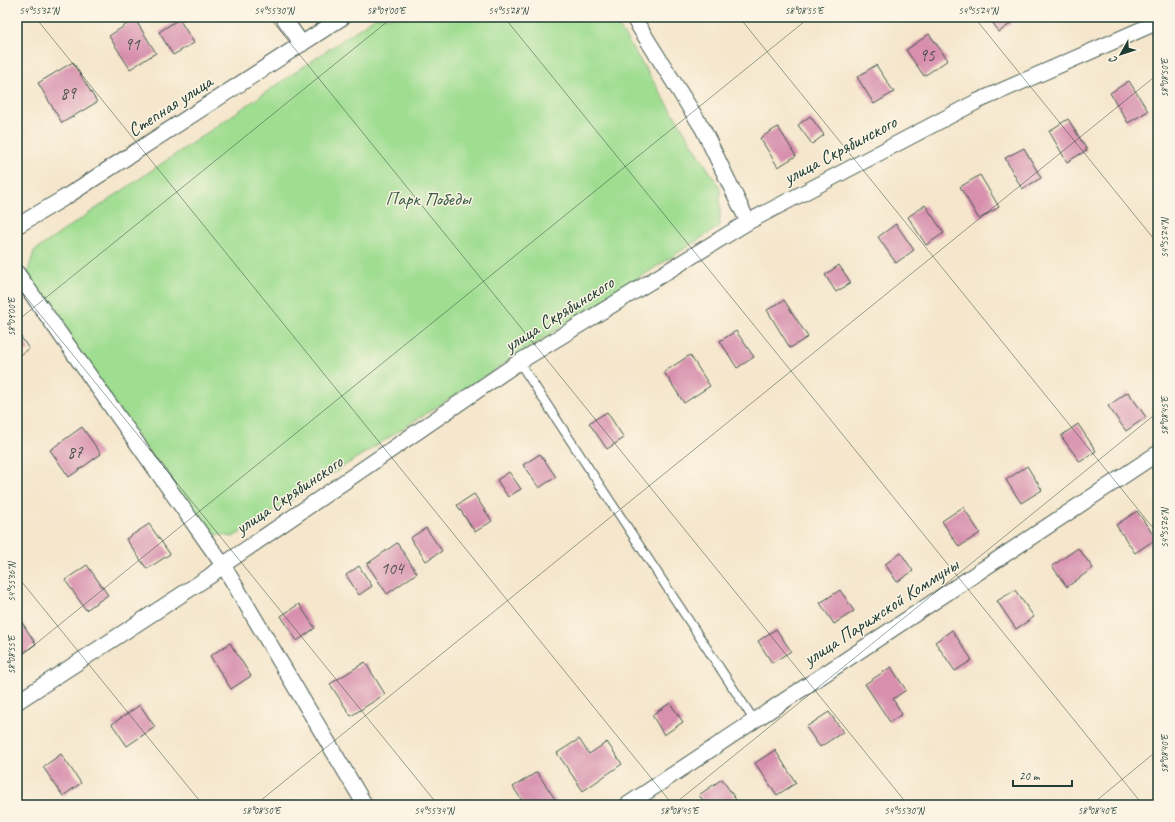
<svg xmlns="http://www.w3.org/2000/svg" width="1175" height="822" font-family="Caveat,sans-serif">
<rect width="100%" height="100%" fill="#fcf5e5"/>
<filter id="ink" filterUnits="userSpaceOnUse"><feTurbulence type="fractalNoise" baseFrequency=".025" numOctaves="2"/><feDisplacementMap in="SourceGraphic" scale="8" xChannelSelector="R" yChannelSelector="G"/><feConvolveMatrix kernelMatrix="1 2 1 2 8 2 1 2 1" color-interpolation-filters="sRGB"/></filter>
<filter id="wash" filterUnits="userSpaceOnUse"><feTurbulence type="fractalNoise" baseFrequency=".012" numOctaves="4" result="noise"/><feDisplacementMap in="SourceGraphic" scale="16" xChannelSelector="R" yChannelSelector="G"/><feGaussianBlur stdDeviation="0.9" result="paint"/><feColorMatrix in="noise" values="0 0 0 0 0 0 0 0 0 0 0 0 0 0 0 0 0 1.4 0 .05"/><feComposite in="paint" operator="in"/></filter>
<g filter="url(#wash)">
<rect width="100%" height="100%" fill="#f5e6cc"/>
<path fill="#9fdd91" stroke="#5f8d62" d="M 376,17 L 613,17 L 720,188 L 720,226 L 233,537 L 204,532 L 26,278 L 34,251 Z"/>
<g id="blocks">
<path fill="#d78fad" d="M 989,17 L 1009,17 L 1013,22 L 999,32 Z
M 135,19 L 156,53 L 130,69 L 109,36 Z
M 179,19 L 194,43 L 173,55 L 159,32 Z
M 929,34 L 948,60 L 924,76 L 906,50 Z
M 73,62 L 97,102 L 62,123 L 38,83 Z
M 876,65 L 894,92 L 874,104 L 857,77 Z
M 1129,81 L 1148,111 L 1128,123 L 1110,93 Z
M 810,116 L 824,135 L 812,144 L 798,125 Z
M 1068,119 L 1087,150 L 1067,162 L 1049,131 Z
M 778,127 L 796,156 L 778,167 L 760,138 Z
M 1024,148 L 1041,178 L 1022,189 L 1005,158 Z
M 980,175 L 999,207 L 979,219 L 960,187 Z
M 925,205 L 944,233 L 926,245 L 908,217 Z
M 896,224 L 914,250 L 896,263 L 878,237 Z
M 839,265 L 851,283 L 836,292 L 825,275 Z
M 784,300 L 808,337 L 790,348 L 767,310 Z
M 17,331 L 29,349 L 17,357 Z
M 736,331 L 754,357 L 737,368 L 720,341 Z
M 690,355 L 710,386 L 684,403 L 664,372 Z
M 1128,392 L 1146,417 L 1126,431 L 1108,406 Z
M 607,412 L 624,438 L 607,449 L 589,423 Z
M 1078,424 L 1096,451 L 1080,462 L 1061,436 Z
M 82,427 L 101,454 L 69,477 L 50,450 Z
M 540,454 L 556,477 L 539,488 L 523,465 Z
M 1027,466 L 1042,490 L 1021,503 L 1006,480 Z
M 509,472 L 521,489 L 508,497 L 497,480 Z
M 474,494 L 492,521 L 475,532 L 457,505 Z
M 963,507 L 980,533 L 959,547 L 942,521 Z
M 1137,511 L 1156,539 L 1135,553 L 1116,525 Z
M 149,524 L 170,554 L 147,569 L 126,539 Z
M 426,528 L 442,551 L 426,561 L 410,538 Z
M 397,543 L 417,573 L 387,594 L 367,564 Z
M 1078,548 L 1093,568 L 1067,587 L 1052,566 Z
M 901,553 L 913,571 L 897,582 L 885,564 Z
M 87,565 L 108,595 L 86,610 L 65,580 Z
M 359,566 L 372,586 L 359,595 L 346,575 Z
M 840,590 L 854,611 L 834,624 L 820,603 Z
M 1015,590 L 1034,617 L 1016,629 L 997,601 Z
M 299,604 L 315,628 L 297,641 L 281,616 Z
M 19,618 L 36,644 L 17,657 L 17,620 Z
M 776,629 L 791,651 L 772,663 L 758,641 Z
M 952,630 L 972,660 L 955,671 L 935,642 Z
M 230,643 L 251,676 L 231,689 L 210,656 Z
M 365,662 L 385,694 L 351,716 L 330,684 Z
M 891,667 L 906,690 L 893,699 L 902,714 L 890,722 L 865,684 Z
M 670,703 L 683,722 L 664,735 L 652,715 Z
M 140,705 L 155,727 L 127,746 L 112,724 Z
M 829,712 L 843,732 L 820,747 L 806,727 Z
M 579,739 L 589,754 L 607,742 L 622,764 L 583,791 L 557,753 Z
M 775,750 L 796,783 L 777,795 L 755,763 Z
M 61,754 L 81,783 L 63,796 L 43,767 Z
M 537,772 L 559,805 L 525,805 L 513,787 Z
M 722,779 L 736,800 L 729,805 L 706,805 L 699,795 Z"/>
</g>
</g>
<g filter="url(#ink)">
<use href="#blocks" fill-opacity="0" stroke="#3f564b" stroke-width="1"/>
<g fill="none" stroke-linecap="round" stroke-linejoin="round">
<g stroke="#3f564b" stroke-width="10">
<path id="lane" d="M 519,362 L 754,720"/>
</g>
<g stroke="#3f564b" stroke-width="17">
<path id="street" d="M 283,17 L 302,44
M 633,17 L 703,129 L 748,222
M 17,226 L 64,198 L 343,17
M 17,273 L 223,565 L 365,805
M 17,702 L 210,576 L 223,565 L 519,362 L 748,222 L 978,101 L 1158,22
M 627,805 L 1158,453"/>
</g>
<use href="#lane" stroke="#fff" stroke-width="8"/>
<use href="#street" stroke="#fff" stroke-width="15"/>
</g>
</g>
<path fill="none" stroke="#1f3d34" stroke-width="1" stroke-opacity="0.45" d="M 35,17 L 673,805M 269,17 L 908,805M 504,17 L 1143,805M 739,17 L 1158,534M 974,17 L 1158,244M 17,286 L 438,805M 17,321 L 393,17M 17,576 L 203,805M 17,659 L 810,17M 255,805 L 1158,74M 673,805 L 1158,412M 1091,805 L 1158,750"/>
<g text-anchor="middle" dominant-baseline="central" stroke-width="3" stroke-linejoin="round" paint-order="stroke">
<g font-size="17" fill="#4d5252">
<text x="132" y="44">91</text>
<text x="927" y="55">95</text>
<text x="68" y="93">89</text>
<text x="75" y="452">87</text>
<text x="392" y="568">104</text>
</g>
<g font-size="19" fill="#1f3d34" stroke="#fcf5e5">
<text transform="translate(170 106) rotate(-33)">Степная улица</text>
<text transform="translate(840 150) rotate(-28)">улица Скрябинского</text>
<text transform="translate(559 314) rotate(-32)">улица Скрябинского</text>
<text transform="translate(289 495) rotate(-34)">улица Скрябинского</text>
<text transform="translate(881 612) rotate(-33)">улица Парижской Коммуны</text>
</g>
<g font-size="19" fill="#395d47" stroke="#fcf5e5">
<text x="428" y="199">Парк Победы</text>
</g>
</g>
<rect width="1175" height="822" fill="none" stroke="#fcf5e5" stroke-width="44"/>
<g transform="translate(1121 54) rotate(231)" stroke="#fcf5e5" stroke-width="3" paint-order="stroke">
<path d="M0-3L7 15L0 10L-7 15Z" fill="#1f3d34"/>
<text y="-6" font-size="11" font-weight="bold" text-anchor="middle" fill="#1f3d34">С</text>
</g>
<path d="M1013 780v6h59v-6" fill="none" stroke="#1f3d34" stroke-width="2"/>
<text x="1019" y="780" font-size="12" fill="#1f3d34" stroke="#fcf5e5" stroke-width="3" paint-order="stroke">20 m</text>
<rect x="22" y="22" width="1131" height="778" fill="none" stroke="#1f3d34" stroke-width="1.5"/>
<g font-size="10" text-anchor="middle" fill="#1f3d34">
<text x="39" y="14">54°55'32"N</text>
<text x="274" y="14">54°55'30"N</text>
<text x="386" y="14">58°09'00"E</text>
<text x="508" y="14">54°55'28"N</text>
<text x="804" y="14">58°08'55"E</text>
<text x="978" y="14">54°55'24"N</text>
<text transform="translate(1164 78) rotate(-90)" y="4">58°08'50"E</text>
<text transform="translate(1164 238) rotate(-90)" y="4">54°55'24"N</text>
<text transform="translate(11 317) rotate(-90)" y="4">58°09'00"E</text>
<text transform="translate(1164 416) rotate(-90)" y="4">58°08'45"E</text>
<text transform="translate(1164 528) rotate(-90)" y="4">54°55'26"N</text>
<text transform="translate(11 582) rotate(-90)" y="4">54°55'36"N</text>
<text transform="translate(11 655) rotate(-90)" y="4">58°08'55"E</text>
<text transform="translate(1164 754) rotate(-90)" y="4">58°08'40"E</text>
<text x="261" y="814">58°08'50"E</text>
<text x="434" y="814">54°55'34"N</text>
<text x="679" y="814">58°08'45"E</text>
<text x="904" y="814">54°55'30"N</text>
<text x="1097" y="814">58°08'40"E</text>
</g>
</svg>
